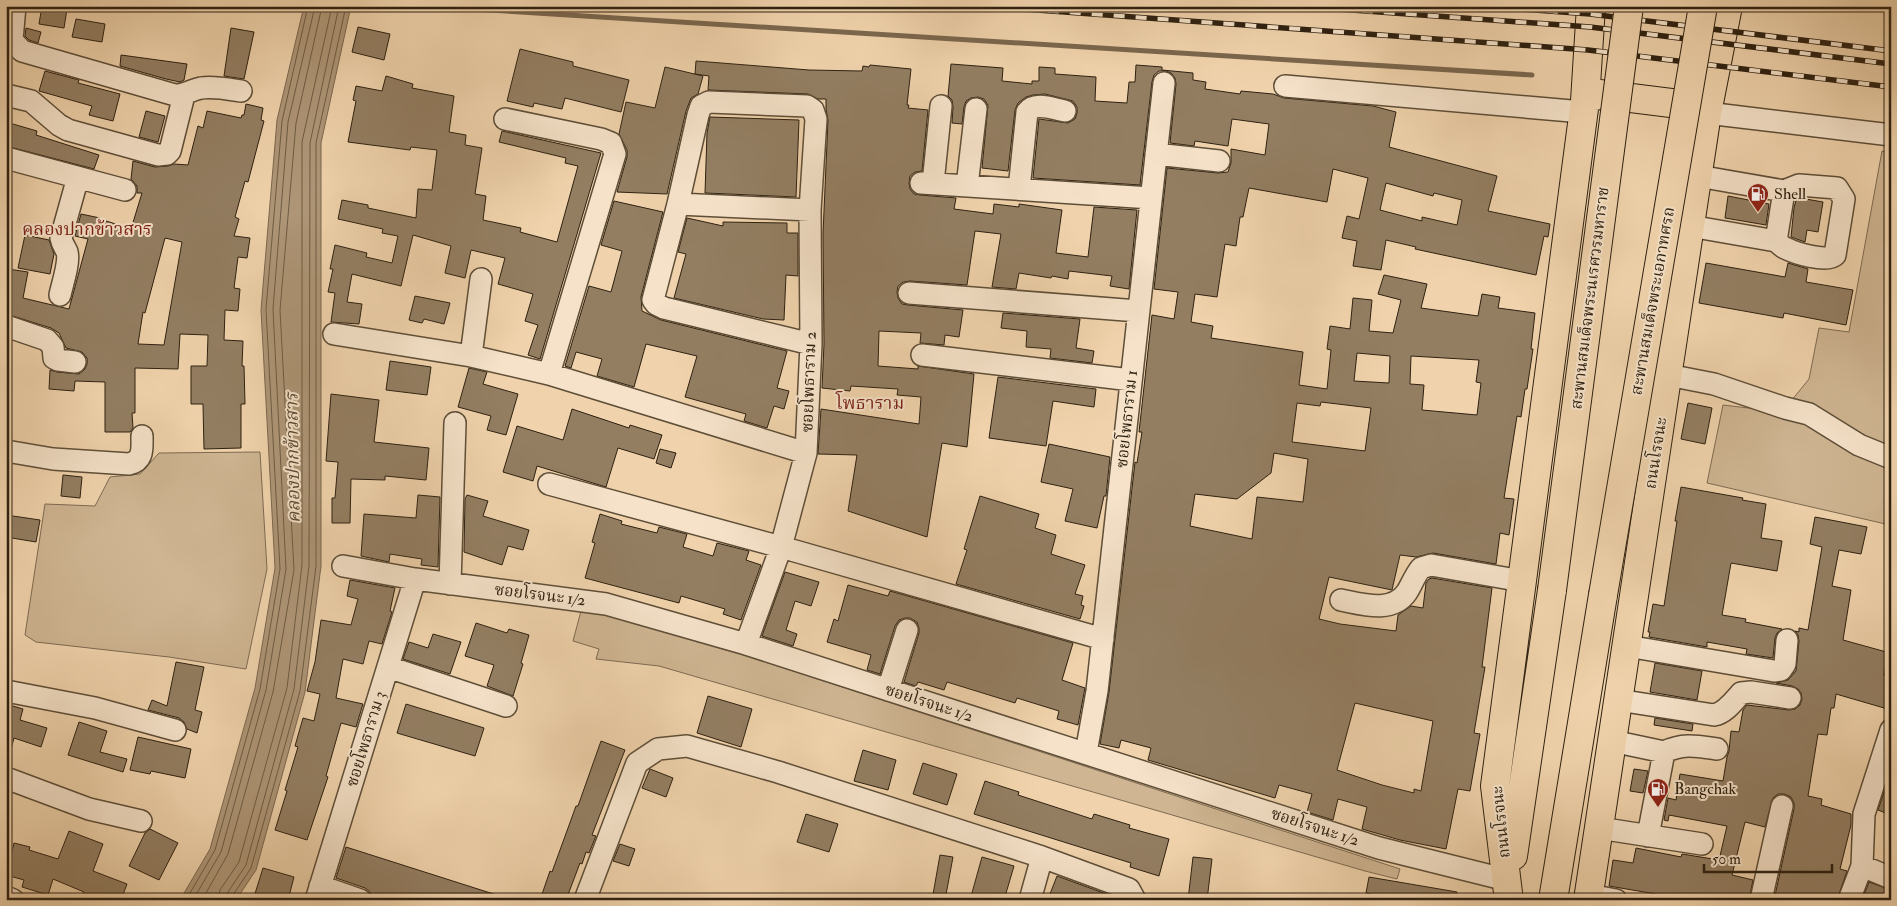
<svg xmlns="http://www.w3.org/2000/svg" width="1897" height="906" font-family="'IM FELL Double Pica','Noto Serif Thai',serif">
<rect width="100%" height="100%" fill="#f0d3ac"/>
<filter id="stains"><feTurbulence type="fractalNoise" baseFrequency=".004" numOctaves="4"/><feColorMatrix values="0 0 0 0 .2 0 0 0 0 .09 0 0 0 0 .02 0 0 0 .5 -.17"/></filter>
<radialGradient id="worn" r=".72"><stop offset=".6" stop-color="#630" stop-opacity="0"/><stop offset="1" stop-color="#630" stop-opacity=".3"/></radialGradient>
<path fill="#cfb592" stroke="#7e6b52" d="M 1882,151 L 1891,152 L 1890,525 L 1707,483 L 1723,405 L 1782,412 L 1809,379 L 1819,328 L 1849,332 Z
M 260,452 L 267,569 L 246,669 L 169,657 L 36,642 L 25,635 L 45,504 L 95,506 L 110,477 L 140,474 L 159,453 Z
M 581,611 L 610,616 L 747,656 L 1400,869 L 1397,879 L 1365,871 L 659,666 L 596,659 L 599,649 L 573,641 Z"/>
<path fill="#ae9677" stroke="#7b674e" d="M 304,6 L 351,6 L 321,143 L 321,566 L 305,692 L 256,870 L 236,900 L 180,900 L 210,849 L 255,688 L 275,568 L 261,310 L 277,120 Z"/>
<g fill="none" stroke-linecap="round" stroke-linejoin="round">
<path stroke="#6e5c44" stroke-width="1" d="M 186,900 L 215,850 L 260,689 L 280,569 L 266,309 L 282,121 L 308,6
M 193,900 L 221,852 L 266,690 L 286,569 L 273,309 L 288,122 L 315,6
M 202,900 L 228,854 L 273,692 L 294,570 L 280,310 L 296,123 L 322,6
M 218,900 L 220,890 L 239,862 L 287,688 L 302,565 L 302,142 L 332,6
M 226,900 L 228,892 L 246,865 L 294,689 L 309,566 L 310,143 L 339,6
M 232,900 L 233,895 L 251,868 L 300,691 L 316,566 L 316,143 L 346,6"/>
<path stroke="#7b674e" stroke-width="5" d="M 425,6 L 1532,75"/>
</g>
<path fill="#937e62" stroke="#2e2111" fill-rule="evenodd" d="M 42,6 L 67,9 L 64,28 L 39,24 Z
M 76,19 L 105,24 L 102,42 L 72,37 Z
M 358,27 L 390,34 L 384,60 L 352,52 Z
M 26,28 L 41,32 L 38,43 L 29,40 L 25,36 Z
M 231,28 L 254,32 L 244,79 L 224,76 Z
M 520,49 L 573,62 L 573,66 L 629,80 L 621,112 L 565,98 L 562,109 L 534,103 L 533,107 L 507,101 Z
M 121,55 L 187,64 L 184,80 L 180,82 L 166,79 L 120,66 Z
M 696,61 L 809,70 L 862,71 L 863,66 L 869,67 L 870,65 L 911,69 L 907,105 L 909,105 L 908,108 L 928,110 L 922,171 L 915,172 L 910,176 L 909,183 L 910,189 L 914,194 L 920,195 L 956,198 L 954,209 L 993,214 L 994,204 L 1019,207 L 1019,204 L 1062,210 L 1056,253 L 1088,257 L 1094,207 L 1137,210 L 1129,289 L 1110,286 L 1112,276 L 1069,271 L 1068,279 L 1052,276 L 1051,278 L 1019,273 L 1016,289 L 992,287 L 1001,234 L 975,231 L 967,285 L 910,281 L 903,282 L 898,286 L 897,292 L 898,298 L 902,304 L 908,305 L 963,310 L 959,337 L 945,335 L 944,345 L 920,343 L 921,333 L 879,331 L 878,366 L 918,369 L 918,366 L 974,374 L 967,447 L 942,443 L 927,537 L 848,511 L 857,455 L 818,454 L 821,409 L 919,424 L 921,397 L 897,395 L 898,389 L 851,386 L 850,391 L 822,388 L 824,344 L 823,234 L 828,120 L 826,109 L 826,99 L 818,99 L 808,94 L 708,90 L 709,76 L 695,74 Z
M 951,64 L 1003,68 L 1002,81 L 1032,84 L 1032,81 L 1039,81 L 1039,67 L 1055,68 L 1055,74 L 1096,77 L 1095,101 L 1127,103 L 1129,82 L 1135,82 L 1136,65 L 1162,67 L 1162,70 L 1193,73 L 1193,80 L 1206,82 L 1205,89 L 1240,94 L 1241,91 L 1273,94 L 1284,98 L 1373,106 L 1396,112 L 1389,147 L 1497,176 L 1488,211 L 1550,224 L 1548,237 L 1544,236 L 1536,275 L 1415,249 L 1416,247 L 1386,240 L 1381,270 L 1353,266 L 1357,241 L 1342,238 L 1347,216 L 1359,219 L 1368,178 L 1333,169 L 1327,202 L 1249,188 L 1243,217 L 1240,217 L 1236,246 L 1225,244 L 1217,297 L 1195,294 L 1191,322 L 1213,326 L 1211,338 L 1303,352 L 1299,385 L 1327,389 L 1331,350 L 1327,349 L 1330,326 L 1350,329 L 1353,298 L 1372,300 L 1369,331 L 1393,333 L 1401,300 L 1378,294 L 1384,275 L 1427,284 L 1421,308 L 1478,316 L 1482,294 L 1500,297 L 1498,308 L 1535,313 L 1531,349 L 1533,349 L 1527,389 L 1525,389 L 1521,417 L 1517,416 L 1504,498 L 1514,499 L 1509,535 L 1500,533 L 1496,564 L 1433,553 L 1416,557 L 1400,555 L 1392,590 L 1329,577 L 1319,619 L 1340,624 L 1396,631 L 1398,615 L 1411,606 L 1423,608 L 1426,583 L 1429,579 L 1432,578 L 1492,588 L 1482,667 L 1485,667 L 1474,733 L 1480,734 L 1470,791 L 1458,789 L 1446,849 L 1400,840 L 1362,829 L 1367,807 L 1338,799 L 1333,820 L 1307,812 L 1312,794 L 1279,785 L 1275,798 L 1148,760 L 1151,748 L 1121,740 L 1119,748 L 1100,744 L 1109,692 L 1135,462 L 1137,463 L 1142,432 L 1139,432 L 1152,315 L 1174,319 L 1178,292 L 1154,289 L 1167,168 L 1218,173 L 1228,172 L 1231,163 L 1231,149 L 1265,155 L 1269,124 L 1232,119 L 1228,146 L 1195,141 L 1194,146 L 1170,143 L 1176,84 L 1175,78 L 1171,73 L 1166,71 L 1159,71 L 1154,75 L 1152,82 L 1140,185 L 1033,178 L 1039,119 L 1068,123 L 1075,119 L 1077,113 L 1077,107 L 1073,101 L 1045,94 L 1033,95 L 1026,97 L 1018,103 L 1015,110 L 1008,171 L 982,168 L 988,105 L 984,99 L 978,97 L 971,98 L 966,101 L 964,107 L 962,124 L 952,123 L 953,107 L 952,100 L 948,96 ZM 1386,183 L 1433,196 L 1434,193 L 1462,200 L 1457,225 L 1422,217 L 1422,221 L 1380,210 ZM 1357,353 L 1390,356 L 1389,383 L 1354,381 ZM 1411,356 L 1479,360 L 1476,382 L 1481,383 L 1477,415 L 1422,410 L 1424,385 L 1410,384 ZM 1321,402 L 1371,408 L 1365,451 L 1292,442 L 1297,403 L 1320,406 ZM 1274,453 L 1308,459 L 1303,502 L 1257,497 L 1252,539 L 1190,526 L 1195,494 L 1237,499 L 1271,473 ZM 1355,703 L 1433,721 L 1421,791 L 1414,789 L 1414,793 L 1382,785 L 1337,770 Z
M 665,67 L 703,76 L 698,94 L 691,98 L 686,111 L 667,194 L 617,192 L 627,157 L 627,150 L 619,134 L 626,102 L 655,108 Z
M 45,71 L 79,80 L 78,83 L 120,94 L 113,121 L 89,115 L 92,106 L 39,91 Z
M 386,76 L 413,84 L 412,88 L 454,96 L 449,132 L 466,135 L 465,145 L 482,148 L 475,194 L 486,196 L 483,220 L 521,228 L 520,232 L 557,242 L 578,166 L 565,163 L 566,158 L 499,142 L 502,131 L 601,153 L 540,359 L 528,355 L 538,325 L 525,321 L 533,294 L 498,284 L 505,258 L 471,250 L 465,278 L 445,273 L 451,246 L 413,235 L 401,286 L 352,274 L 347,302 L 362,304 L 359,324 L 331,322 L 335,293 L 328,292 L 333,269 L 330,269 L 335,245 L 367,253 L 366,257 L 392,263 L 398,236 L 382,233 L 383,229 L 338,219 L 342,200 L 368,205 L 368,208 L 416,218 L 418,189 L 432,190 L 437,150 L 411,147 L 410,150 L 348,142 L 356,101 L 353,100 L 356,86 L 382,91 Z
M 246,104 L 263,108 L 261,120 L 264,121 L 248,182 L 245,181 L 235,217 L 239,219 L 234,236 L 250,238 L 247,258 L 238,257 L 234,288 L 240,289 L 238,311 L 225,310 L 224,340 L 243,341 L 242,366 L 244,366 L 245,404 L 241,404 L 241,448 L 204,449 L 203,404 L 191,404 L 191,366 L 207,366 L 208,335 L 180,334 L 178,369 L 135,368 L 135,413 L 132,413 L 133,428 L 130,432 L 105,432 L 105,382 L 75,381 L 74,391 L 49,389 L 50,370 L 57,372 L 79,374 L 85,369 L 87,364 L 87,358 L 82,352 L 66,348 L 59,333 L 51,328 L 6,314 L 6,278 L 8,269 L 28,272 L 23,298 L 69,309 L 88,239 L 75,236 L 81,214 L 100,218 L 100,219 L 131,229 L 142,193 L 137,193 L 137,186 L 131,179 L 133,161 L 155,167 L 168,166 L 174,164 L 188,165 L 198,126 L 203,128 L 207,111 L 241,118 L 242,115 L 244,115 ZM 165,238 L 182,242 L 164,345 L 138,344 L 143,312 L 145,313 Z
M 146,111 L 165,116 L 158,142 L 139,137 Z
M 710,117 L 799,120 L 796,197 L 705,193 L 707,133 Z
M 6,122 L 37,131 L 36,135 L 99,155 L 94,169 L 6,146 Z
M 1728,196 L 1769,204 L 1766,225 L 1725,218 Z
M 1800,198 L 1823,202 L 1818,232 L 1807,230 L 1805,242 L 1791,237 L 1794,208 L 1796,200 Z
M 614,201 L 663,212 L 641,297 L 642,311 L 661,320 L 787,351 L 777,388 L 789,391 L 784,409 L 774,406 L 767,428 L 744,421 L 746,414 L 685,397 L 697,356 L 646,344 L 634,387 L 597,376 L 602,359 L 576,352 L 571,368 L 565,366 L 589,286 L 611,292 L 622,251 L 601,245 Z
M 687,218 L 723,226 L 723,222 L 787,223 L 787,233 L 798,233 L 798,276 L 786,275 L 784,320 L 763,319 L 674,298 L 686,254 L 678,252 Z
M 25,235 L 49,240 L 54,254 L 50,274 L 18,268 Z
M 1706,263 L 1785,277 L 1788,263 L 1808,269 L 1806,282 L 1853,290 L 1846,325 L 1784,313 L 1783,318 L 1699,303 Z
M 415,296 L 450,303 L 444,324 L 424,319 L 422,323 L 409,320 Z
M 1003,313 L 1080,319 L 1076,348 L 1094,351 L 1092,363 L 1050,358 L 1051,349 L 1026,347 L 1027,331 L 1001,328 Z
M 390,361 L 431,367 L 427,395 L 386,390 Z
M 469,368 L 487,372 L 483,384 L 518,394 L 506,435 L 487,430 L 491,416 L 458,407 Z
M 998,377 L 1096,389 L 1094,407 L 1053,401 L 1046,446 L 989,438 Z
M 331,394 L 379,400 L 374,442 L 429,448 L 426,480 L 385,476 L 385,480 L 351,479 L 350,523 L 332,523 L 332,498 L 335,498 L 338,462 L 326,461 Z
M 1688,403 L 1712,408 L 1705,444 L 1681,439 Z
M 572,409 L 629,428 L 630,425 L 662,435 L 654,459 L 618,448 L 606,487 L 537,466 L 533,481 L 503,472 L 517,426 L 563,440 Z
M 1049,444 L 1110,457 L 1106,496 L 1104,496 L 1097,528 L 1065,521 L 1073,489 L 1041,482 Z
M 660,449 L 676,453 L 671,468 L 656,463 Z
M 63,475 L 82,477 L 80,498 L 61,496 Z
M 1681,487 L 1743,498 L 1742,500 L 1766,504 L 1761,538 L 1782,541 L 1777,571 L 1731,563 L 1722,615 L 1746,619 L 1745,622 L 1782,629 L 1777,633 L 1775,638 L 1773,658 L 1746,654 L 1747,649 L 1707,642 L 1707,647 L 1649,637 L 1650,632 L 1648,632 L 1653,604 L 1664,606 L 1677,521 L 1675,521 Z
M 418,495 L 440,497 L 438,567 L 421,565 L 422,559 L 390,554 L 389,562 L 361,556 L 364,514 L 416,518 Z
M 467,495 L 488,501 L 483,516 L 529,530 L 523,550 L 508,546 L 502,565 L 464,552 L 465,499 Z
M 980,496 L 1039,514 L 1035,528 L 1056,535 L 1051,554 L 1085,565 L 1075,594 L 1083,596 L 1081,605 L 1084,606 L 1080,619 L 956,584 L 967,550 L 964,549 Z
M 600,514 L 622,521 L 621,524 L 657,533 L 659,527 L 687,534 L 683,547 L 713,556 L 717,543 L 749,551 L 746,560 L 761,565 L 741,620 L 723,614 L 725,609 L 681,596 L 679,603 L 585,578 L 595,543 L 592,542 Z
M 6,515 L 40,520 L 36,542 L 6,537 Z
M 1815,517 L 1867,527 L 1861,554 L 1839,550 L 1832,586 L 1851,590 L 1843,640 L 1890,653 L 1884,675 L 1891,676 L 1891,710 L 1836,694 L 1834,708 L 1831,708 L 1827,735 L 1818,734 L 1808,796 L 1822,799 L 1821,805 L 1851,814 L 1851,825 L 1840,869 L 1847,871 L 1837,900 L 1820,900 L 1799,894 L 1798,900 L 1774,900 L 1794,809 L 1794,803 L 1791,797 L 1784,794 L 1778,794 L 1773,798 L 1765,827 L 1745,822 L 1732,875 L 1753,880 L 1749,900 L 1691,900 L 1609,886 L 1613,860 L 1633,863 L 1636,848 L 1681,857 L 1682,854 L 1719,860 L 1727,826 L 1669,815 L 1668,821 L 1664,820 L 1668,798 L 1676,800 L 1680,774 L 1723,781 L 1727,757 L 1729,751 L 1731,731 L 1739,732 L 1743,710 L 1747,705 L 1789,710 L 1795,709 L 1800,705 L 1802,699 L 1801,693 L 1798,689 L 1792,686 L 1776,683 L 1788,680 L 1796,671 L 1799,641 L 1798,635 L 1795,631 L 1799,632 L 1799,628 L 1808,630 L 1822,547 L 1810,544 Z
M 785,572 L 819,582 L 811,606 L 795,601 L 786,630 L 797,634 L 793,646 L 762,636 Z
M 350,580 L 395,588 L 390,611 L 392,612 L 382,644 L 369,641 L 363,664 L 343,659 L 336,698 L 363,704 L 356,727 L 341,723 L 326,776 L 328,777 L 307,840 L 275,830 L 287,791 L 285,790 L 298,747 L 295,746 L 303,718 L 314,721 L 320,694 L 307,691 L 315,662 L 321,620 L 351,625 L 358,599 L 347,596 Z
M 848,585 L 888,596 L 890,591 L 1073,643 L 1062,680 L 1085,688 L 1078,725 L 1057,719 L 1059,711 L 1017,698 L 1015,703 L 947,682 L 944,690 L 918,682 L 916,686 L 904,682 L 919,633 L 919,628 L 917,622 L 910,618 L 905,618 L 899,620 L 895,626 L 880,674 L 867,670 L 871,655 L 827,642 L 834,619 L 838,621 Z
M 476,623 L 507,633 L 509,629 L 529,635 L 521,663 L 523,664 L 513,696 L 487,686 L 494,665 L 465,656 Z
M 433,634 L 461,642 L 450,674 L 403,659 L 409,642 L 428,648 Z
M 176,662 L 204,667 L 195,710 L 202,712 L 197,733 L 187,729 L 184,722 L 179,718 L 148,710 L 152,700 L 167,706 Z
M 1655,663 L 1702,671 L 1697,700 L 1650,692 Z
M 708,696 L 752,709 L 741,747 L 697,733 Z
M 6,704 L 23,709 L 20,720 L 47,728 L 41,747 L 14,738 L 10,753 L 6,752 Z
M 406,704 L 484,728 L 475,756 L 397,733 Z
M 1655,718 L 1693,724 L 1692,731 L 1654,725 Z
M 79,722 L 107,731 L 100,752 L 127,759 L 123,772 L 68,755 Z
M 138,737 L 191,749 L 185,778 L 151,771 L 150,774 L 130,770 Z
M 601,741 L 625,750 L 592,835 L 596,836 L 589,853 L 586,852 L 582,864 L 580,863 L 566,900 L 540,900 L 550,871 L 552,872 L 576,806 L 578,806 Z
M 863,750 L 896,760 L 888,790 L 854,781 Z
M 923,763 L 957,774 L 947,805 L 913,794 Z
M 650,769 L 673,778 L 666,797 L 642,788 Z
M 1634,769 L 1648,771 L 1643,793 L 1630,791 Z
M 1891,772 L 1891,815 L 1878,810 Z
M 985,781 L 1019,792 L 1018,795 L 1092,819 L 1094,814 L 1130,825 L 1129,828 L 1169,839 L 1159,876 L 1130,867 L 1131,863 L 974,814 Z
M 806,814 L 838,824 L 829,852 L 797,842 Z
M 150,829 L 178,843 L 159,880 L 129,866 L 145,833 Z
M 69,831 L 103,844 L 93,871 L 127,884 L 121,900 L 81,900 L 84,892 L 53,879 L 48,895 L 22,887 L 24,880 L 6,875 L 14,843 L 30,847 L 29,850 L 58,859 Z
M 620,844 L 635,849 L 629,866 L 613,861 Z
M 346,847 L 503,897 L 503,900 L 372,900 L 370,892 L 365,888 L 336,878 Z
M 940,855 L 953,857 L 945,900 L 932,900 Z
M 982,857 L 1014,866 L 1004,900 L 970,900 Z
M 1193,857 L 1212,859 L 1207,900 L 1188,900 Z
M 263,868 L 294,877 L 288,900 L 253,900 Z
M 1057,876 L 1120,899 L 1121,900 L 1065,900 L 1050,894 Z
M 1369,877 L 1457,892 L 1456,900 L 1395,900 L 1366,893 Z
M 1869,882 L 1891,890 L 1891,900 L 1862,900 Z"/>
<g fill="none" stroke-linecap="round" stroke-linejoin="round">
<g stroke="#5e4e38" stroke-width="24">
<path id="minor" d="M 15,6 L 12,40 L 22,51 L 175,95 C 185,95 191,90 201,88 C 214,86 228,89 241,91
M 1285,86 L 1583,112
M 6,95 L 31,101 L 59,125 L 68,130 L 158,155 L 167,154 L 170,151 L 184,95
M 1707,113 L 1891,135
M 505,119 L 601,139 L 611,143 L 615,154 L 549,374
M 1156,154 L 1219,161
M 6,158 L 125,190
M 921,183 L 1151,198
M 933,183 L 941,106
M 967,186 L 976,109
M 1019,189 L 1027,112 C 1035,101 1053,109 1065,111
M 678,204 L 810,210
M 1690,226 L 1776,241 C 1779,243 1782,247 1785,248 C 1795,253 1827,263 1835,255 L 1844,199 L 1837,188 L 1799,185 L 1784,191 L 1698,176
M 1776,241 L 1784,191
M 909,293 L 1138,311
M 60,295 C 62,285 70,262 67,252 C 65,247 62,244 61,238 L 78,177
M 6,326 L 47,340 L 53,347 L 54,358 L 58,360 L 75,362
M 334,334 L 471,356 L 549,374 L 806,453
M 922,355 L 1131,380
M 471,356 L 481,279
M 1668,375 L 1714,384 L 1785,408 L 1809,414 L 1859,445 L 1891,458
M 6,451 L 53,459 L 129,464 C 144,461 142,448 142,436
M 549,484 L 781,547 L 1103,639
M 343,566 L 415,579 L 606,604 L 746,644 L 1379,848 L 1507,880
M 450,584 L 455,423
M 1341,600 C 1362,604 1392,614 1407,592 C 1412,584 1415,575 1421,568 L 1431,565 L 1522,581
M 746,644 L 781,547 L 806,453 L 811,344 L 810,210 L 816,119 L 813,110 L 807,106 L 709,102 L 701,106 L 698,115 L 678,204 L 653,300 L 656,304 L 664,308 L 811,344
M 1627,646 L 1774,671 L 1781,670 L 1785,664 L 1787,640
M 388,667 L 506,706
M 888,690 L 907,630
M 6,691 L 95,708 L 175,730
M 1618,700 L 1714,715 C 1725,713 1733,702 1741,693 L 1751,692 L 1790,698
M 1612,741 L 1664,752 L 1648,836
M 1664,752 C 1684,743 1696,746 1717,749
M 1086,753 L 1097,691 L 1164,83
M 6,778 L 89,809 L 141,821
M 1599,828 L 1702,844
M 1862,866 L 1864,814 L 1891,730
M 320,886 L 360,900
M 1589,895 L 1616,900
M 6,897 L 13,900
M 316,900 L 415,579
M 585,900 L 637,763 L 658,749 L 687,746 L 778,772 L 1042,857 L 1129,889 L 1135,900
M 1030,900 L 1042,857
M 1761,900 L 1782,806
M 1849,900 L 1862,866 L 1891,878"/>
</g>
<g stroke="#2e2111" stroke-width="30">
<path id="major" d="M 1595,96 L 1599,94 L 1695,106 L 1707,113
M 1513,856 L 1552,590
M 1508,893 L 1495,786 L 1585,101 L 1591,6
M 1553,900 L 1603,595
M 1588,900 L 1707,113 L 1728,6"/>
</g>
<use href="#minor" stroke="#f5e2c9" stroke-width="21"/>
<use href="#major" stroke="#f0d3ac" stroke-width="28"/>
<g stroke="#2e2111" stroke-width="5.5">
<path id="rail" d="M 982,6 L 1588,50 L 1891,87
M 1296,6 L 1590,27 L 1891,64
M 1481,6 L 1590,14 L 1891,51"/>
</g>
<use href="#rail" stroke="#f5e2c9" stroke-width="4" stroke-dasharray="11" stroke-linecap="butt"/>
<g stroke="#2e2111" stroke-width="30" stroke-linecap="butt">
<path id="major-bridge" d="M 1552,590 L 1629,6
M 1603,595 L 1703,6"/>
</g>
<use href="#major-bridge" stroke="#f0d3ac" stroke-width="28"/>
</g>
<defs>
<g id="fuel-pin" transform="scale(1.125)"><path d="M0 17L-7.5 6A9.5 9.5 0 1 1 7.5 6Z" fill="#8f2418" stroke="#f5e2c9"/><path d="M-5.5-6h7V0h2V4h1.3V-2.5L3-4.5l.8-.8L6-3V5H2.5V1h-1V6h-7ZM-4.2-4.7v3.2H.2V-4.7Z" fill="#fff"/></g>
</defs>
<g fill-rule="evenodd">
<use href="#fuel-pin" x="1758" y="194"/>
<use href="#fuel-pin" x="1658" y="789"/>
</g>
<g text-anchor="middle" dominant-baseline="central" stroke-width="4" stroke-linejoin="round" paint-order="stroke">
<g font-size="16" fill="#2e2111" stroke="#f5e2c9" text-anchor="start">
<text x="1774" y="194">Shell</text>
<text x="1674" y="789">Bangchak</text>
</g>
<g font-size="16" fill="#2e2111" stroke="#f5e2c9">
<text transform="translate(1590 298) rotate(-83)">สะพานสมเด็จพระนเรศวรมหาราช</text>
<text transform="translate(1653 301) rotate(-80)">สะพานสมเด็จพระเอกาทศรถ</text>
<text transform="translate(809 382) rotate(-88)">ซอยโพธาราม 2</text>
<text transform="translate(1127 419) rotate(-84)">ซอยโพธาราม 1</text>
<text transform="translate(1656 453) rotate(-81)">ถนนโรจนะ</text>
<text transform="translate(540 595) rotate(7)">ซอยโรจนะ 1/2</text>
<text transform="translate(929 703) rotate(18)">ซอยโรจนะ 1/2</text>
<text transform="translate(366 739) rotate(-73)">ซอยโพธาราม 3</text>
<text transform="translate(1501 822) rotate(-96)">ถนนโรจนะ</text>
<text transform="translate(1315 827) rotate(18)">ซอยโรจนะ 1/2</text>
</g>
<g font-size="18" fill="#7a1f14" stroke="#f5e2c9">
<text x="87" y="229">คลองปากข้าวสาร</text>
<text x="870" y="403">โพธาราม</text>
</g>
<g font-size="18" font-style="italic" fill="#5b4a35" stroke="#f5e2c9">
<text transform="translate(293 458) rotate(-91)">คลองปากข้าวสาร</text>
</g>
</g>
<rect width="1897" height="906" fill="none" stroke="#f0d3ac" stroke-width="25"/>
<rect x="8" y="8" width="1882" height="891" fill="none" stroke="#2e2111" stroke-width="2.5"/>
<rect x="12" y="12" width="1872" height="881" fill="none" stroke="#2e2111"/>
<path d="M1704 864v8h128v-8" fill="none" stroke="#2e2111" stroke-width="2.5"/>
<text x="1712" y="864" font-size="15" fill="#2e2111" stroke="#f5e2c9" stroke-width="4" paint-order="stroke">50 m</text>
<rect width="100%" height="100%" filter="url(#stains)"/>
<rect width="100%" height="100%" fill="url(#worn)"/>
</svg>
